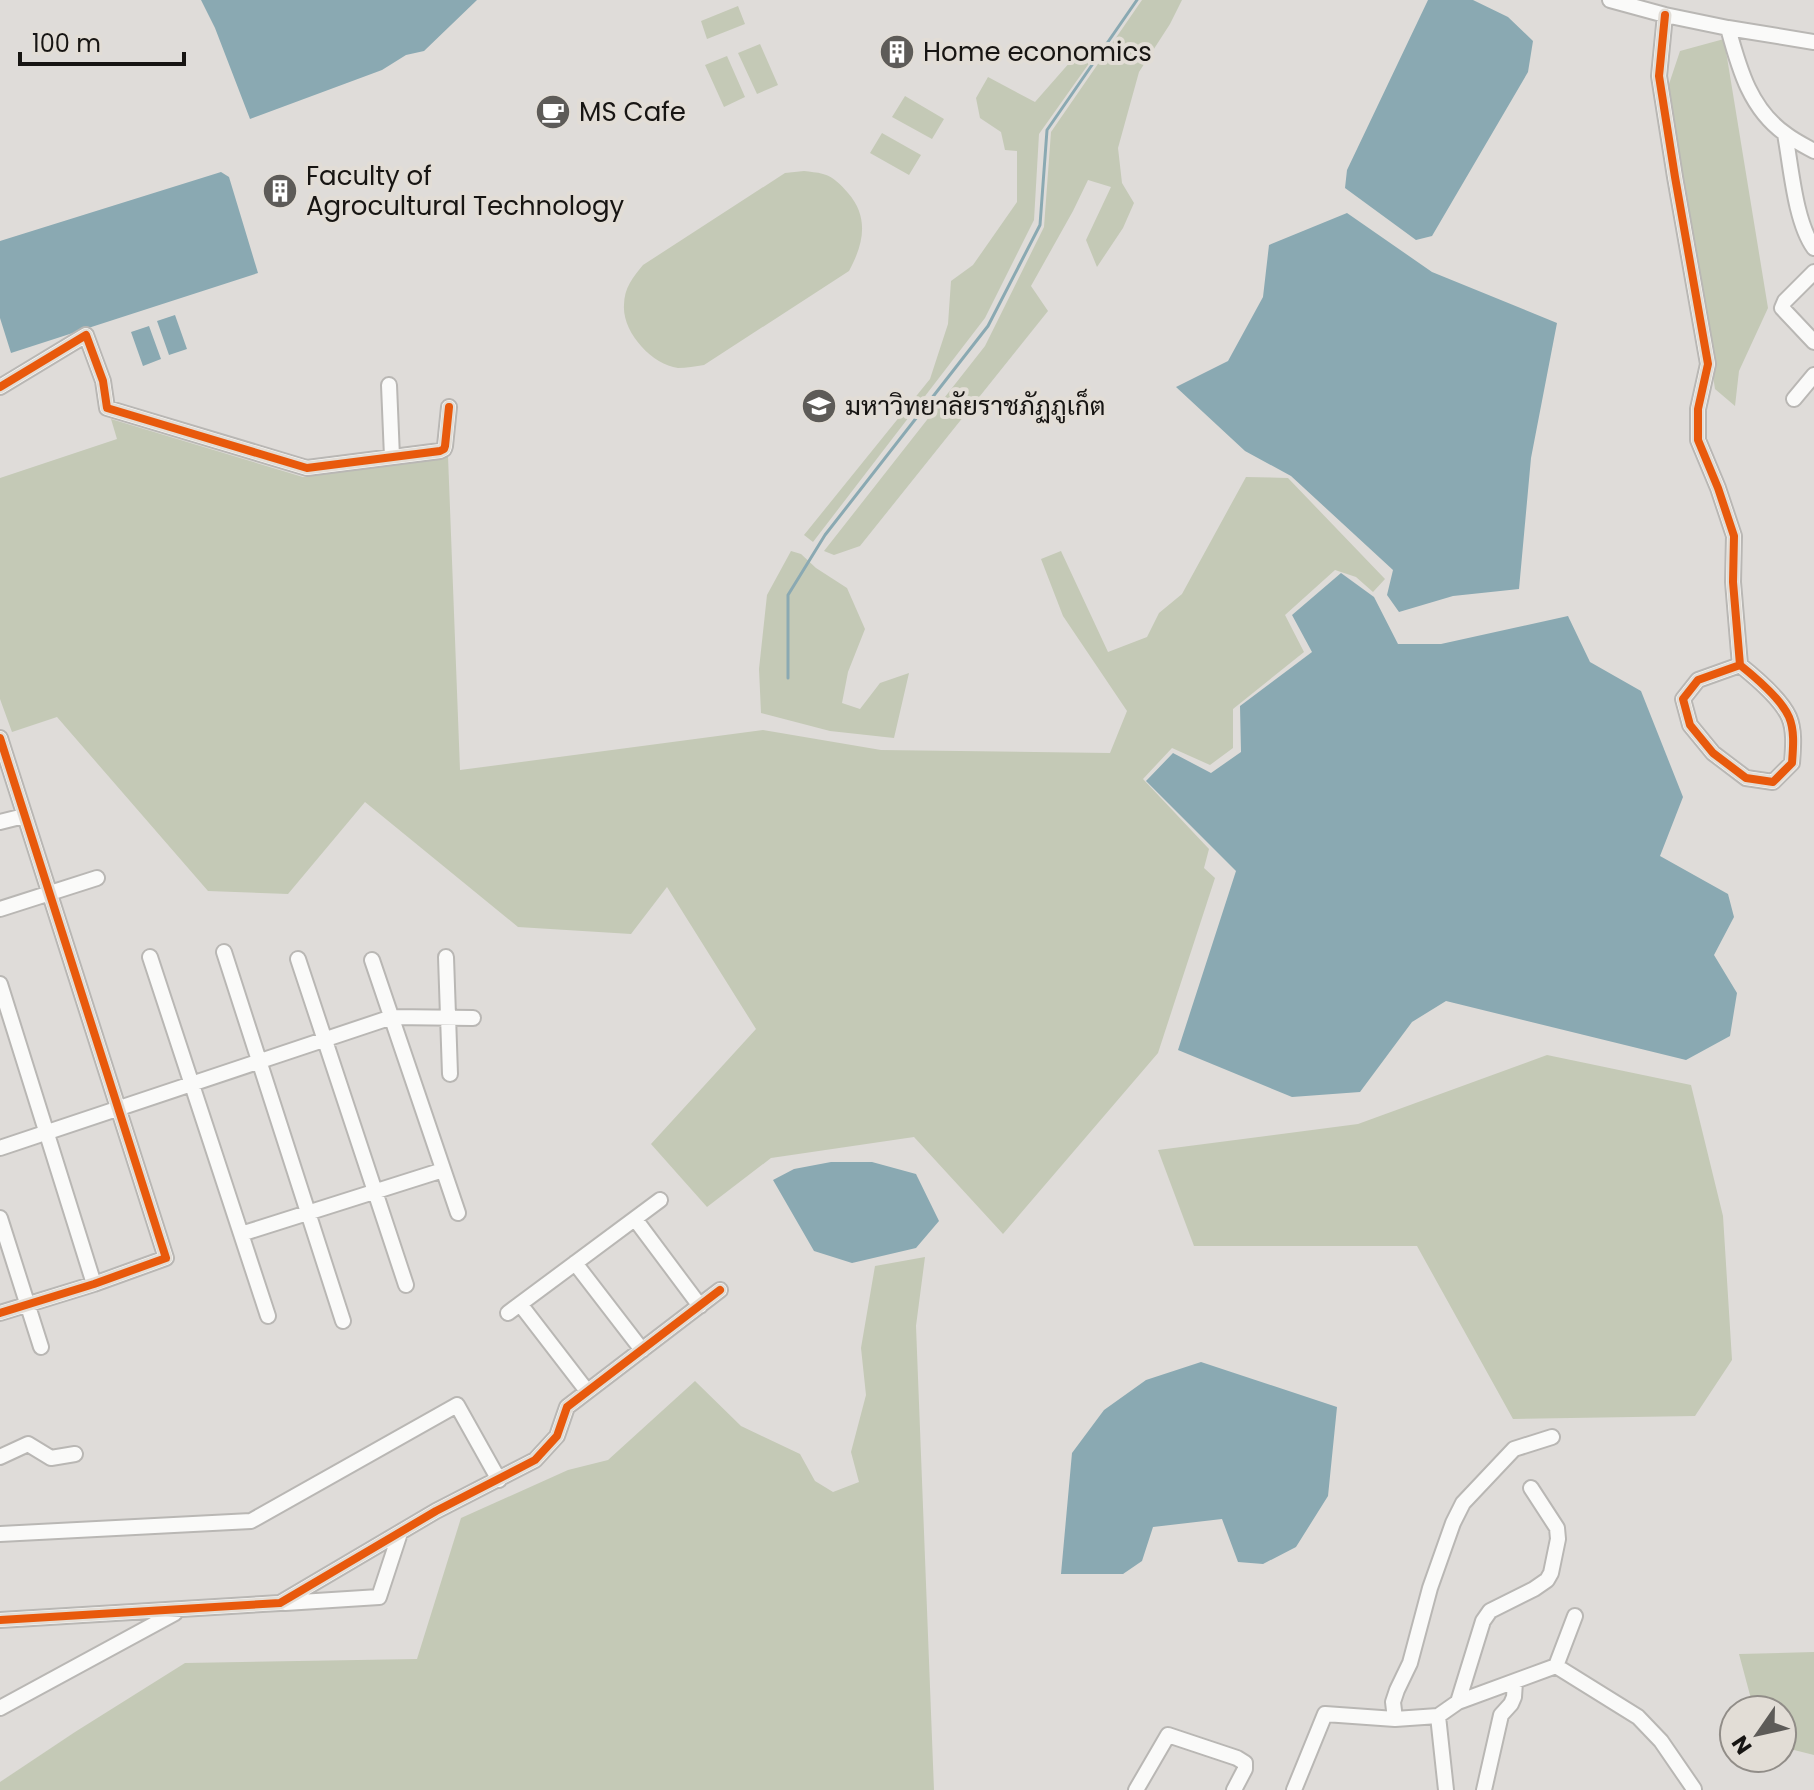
<svg xmlns="http://www.w3.org/2000/svg" width="1814" height="1790" font-family="Poppins,Sarabun,sans-serif">
<rect width="100%" height="100%" fill="#dfdcd9"/>
<path fill="#c4c9b6" d="M 1142,0 L 1182,0 L 1170,24 L 1139,72 L 1118,148 L 1122,183 L 1134,203 L 1123,228 L 1097,267 L 1086,240 L 1111,187 L 1088,180 L 1073,211 L 1031,286 L 1048,311 L 860,546 L 834,555 L 824,551 L 985,346 L 1044,227 L 1051,132 Z
M 738,6 L 745,24 L 707,39 L 701,21 Z
M 1724,39 L 1768,308 L 1739,371 L 1735,406 L 1715,389 L 1668,87 L 1680,51 Z
M 760,44 L 778,85 L 757,94 L 738,53 Z
M 727,56 L 745,97 L 724,107 L 705,65 Z
M 1071,61 L 1090,62 L 1039,134 L 1034,220 L 985,318 L 813,542 L 804,535 L 930,379 L 948,324 L 951,281 L 973,265 L 1017,202 L 1017,151 L 1005,150 L 1001,132 L 980,118 L 976,98 L 988,77 L 1035,102 Z
M 905,96 L 944,119 L 932,139 L 892,117 Z
M 882,133 L 921,155 L 909,175 L 870,153 Z
M 804,171 C 810,172 817,172 823,174 C 834,177 841,185 848,193 C 870,218 863,245 849,271 L 704,365 C 696,366 686,368 678,368 C 652,365 622,332 624,305 C 624,288 633,277 643,265 L 785,173 Z
M 111,419 L 303,477 L 448,456 L 460,770 L 763,730 L 881,750 L 1110,753 L 1127,711 L 1063,616 L 1041,559 L 1061,551 L 1108,652 L 1147,637 L 1159,613 L 1182,594 L 1246,477 L 1288,478 L 1385,579 L 1373,592 L 1356,577 L 1335,570 L 1285,615 L 1304,652 L 1233,709 L 1233,748 L 1210,765 L 1172,748 L 1143,779 L 1209,849 L 1204,868 L 1215,878 L 1158,1053 L 1003,1234 L 914,1137 L 771,1158 L 707,1207 L 651,1144 L 756,1029 L 667,887 L 631,934 L 518,927 L 365,802 L 288,894 L 208,891 L 57,717 L 12,732 L 0,699 L 0,478 L 117,439 Z
M 791,551 L 801,554 L 816,568 L 847,588 L 865,629 L 848,672 L 842,703 L 860,709 L 880,683 L 909,673 L 894,738 L 830,731 L 761,713 L 759,669 L 767,595 Z
M 1547,1055 L 1691,1085 L 1723,1216 L 1732,1360 L 1695,1416 L 1513,1419 L 1417,1246 L 1194,1246 L 1158,1150 L 1358,1124 Z
M 925,1257 L 916,1326 L 934,1790 L 0,1790 L 0,1782 L 75,1732 L 185,1663 L 417,1659 L 461,1518 L 568,1470 L 608,1460 L 695,1381 L 741,1426 L 800,1454 L 815,1481 L 833,1492 L 859,1482 L 851,1452 L 866,1395 L 861,1348 L 875,1266 Z
M 1814,1652 L 1814,1755 L 1782,1747 L 1782,1710 L 1754,1710 L 1739,1654 Z"/>
<path fill="#8aa9b2" d="M 201,0 L 477,0 L 424,51 L 406,55 L 382,70 L 250,119 L 215,28 Z
M 1428,0 L 1473,0 L 1508,17 L 1533,41 L 1528,72 L 1432,236 L 1416,240 L 1345,188 L 1347,170 Z
M 221,172 L 229,177 L 258,273 L 11,353 L 0,318 L 0,241 Z
M 1347,213 L 1432,272 L 1557,323 L 1531,458 L 1519,589 L 1453,596 L 1399,612 L 1387,595 L 1393,570 L 1291,476 L 1245,451 L 1176,387 L 1228,361 L 1263,297 L 1269,245 Z
M 175,315 L 187,349 L 169,355 L 157,321 Z
M 149,326 L 161,359 L 143,366 L 131,332 Z
M 1341,573 L 1374,597 L 1398,644 L 1441,644 L 1568,616 L 1590,662 L 1641,691 L 1683,797 L 1660,856 L 1728,894 L 1734,917 L 1714,955 L 1737,993 L 1730,1036 L 1686,1060 L 1446,1001 L 1412,1022 L 1360,1092 L 1292,1097 L 1178,1050 L 1236,871 L 1146,781 L 1173,753 L 1211,773 L 1241,752 L 1240,706 L 1312,652 L 1292,615 Z
M 831,1162 L 872,1162 L 916,1174 L 939,1221 L 916,1248 L 852,1263 L 814,1251 L 773,1180 L 794,1169 Z
M 1201,1362 L 1337,1407 L 1328,1496 L 1296,1547 L 1263,1564 L 1238,1562 L 1222,1519 L 1153,1527 L 1142,1561 L 1123,1574 L 1061,1574 L 1072,1453 L 1104,1410 L 1146,1380 Z"/>
<g fill="none" stroke-linecap="round" stroke-linejoin="round">
<path stroke="#8aa9b2" stroke-width="3" d="M 788,678 L 788,595 L 825,535 L 988,326 L 1040,225 L 1047,130 L 1137,0"/>
<g stroke="#b9b7b4" stroke-width="18">
<path id="minor" d="M 1610,0 L 1665,15 L 1728,28 L 1814,42
M 1665,15 L 1659,76 L 1675,177 L 1708,364 L 1698,409 L 1698,440 L 1718,488 L 1734,536 L 1733,582 L 1740,665 C 1755,677 1781,699 1789,717 C 1795,731 1793,749 1792,763 L 1773,782 L 1746,778 L 1713,753 L 1690,725 L 1683,699 L 1698,680 L 1740,665
M 1728,28 C 1739,68 1750,110 1787,135 C 1795,141 1805,146 1814,151
M 1785,134 C 1791,166 1795,222 1814,248
M 1814,272 L 1785,301 L 1782,308 L 1814,342
M 389,385 L 392,457
M 0,387 L 86,335 L 103,381 L 107,408 L 307,468 L 440,451 L 444,449 L 445,446 L 449,407
M 1794,399 L 1814,375
M 0,738 L 166,1258 L 94,1284 L 0,1313
M 0,822 L 24,816
M 0,909 L 97,878
M 224,952 L 343,1321
M 150,957 L 268,1316
M 446,957 L 450,1074
M 298,959 L 406,1285
M 372,960 L 458,1213
M 0,984 L 94,1284
M 0,1148 L 392,1017 L 473,1018
M 0,1218 L 41,1347
M 635,1219 L 700,1306
M 241,1234 L 443,1170
M 575,1263 L 642,1350
M 520,1304 L 587,1391
M 508,1313 L 660,1200
M 0,1457 L 28,1444 L 51,1458 L 75,1454
M 0,1534 L 251,1521 L 457,1405 L 499,1480
M 285,1603 L 379,1597 L 400,1533
M 0,1620 L 280,1603 L 436,1511 L 535,1460 L 557,1436 L 567,1407 L 720,1290
M 1556,1666 L 1575,1616
M 1458,1702 L 1483,1621 L 1490,1611 L 1534,1589 L 1547,1580 L 1551,1573 L 1558,1539 L 1557,1528 L 1531,1488
M 0,1708 L 175,1613
M 1438,1716 L 1446,1790
M 1395,1719 L 1393,1702 L 1397,1690 L 1410,1663 L 1430,1588 L 1453,1523 L 1463,1503 L 1514,1449 L 1552,1437
M 1136,1790 L 1168,1735 L 1237,1758 L 1245,1763 L 1245,1769 L 1234,1790
M 1294,1790 L 1325,1714 L 1395,1719 L 1438,1716 L 1458,1702 L 1556,1666 L 1638,1717 L 1661,1741 L 1694,1789
M 1484,1790 L 1501,1715 L 1511,1704 L 1514,1697 L 1515,1682"/>
</g>
<use href="#minor" stroke="#fafaf9" stroke-width="14"/>
<g stroke="#e2ddd6" stroke-width="13">
<path id="cycleway" d="M 1665,15 L 1659,76 L 1675,177 L 1708,364 L 1698,409 L 1698,440 L 1718,488 L 1734,536 L 1733,582 L 1740,665 C 1755,677 1781,699 1789,717 C 1795,731 1793,749 1792,763 L 1773,782 L 1746,778 L 1713,753 L 1690,725 L 1683,699 L 1698,680 L 1740,665
M 0,387 L 86,335 L 103,381 L 107,408 L 307,468 L 440,451 L 444,449 L 445,446 L 449,407
M 0,738 L 166,1258 L 94,1284 L 0,1313
M 0,1620 L 280,1603 L 436,1511 L 535,1460 L 557,1436 L 567,1407 L 720,1290"/>
</g>
<use href="#cycleway" stroke="#e8590c" stroke-width="8"/>
</g>
<defs>
<g id="building-disc" transform="scale(1.8)"><circle r="9.5" fill="#5d5b58" stroke="#e2ddd6"/><path d="M-4-6H4V6H1V3H-1V6H-4ZM-2.5-4.3h1.7v1.8h-1.7ZM.8-4.3h1.7v1.8H.8ZM-2.5-1h1.7V.8h-1.7ZM.8-1h1.7V.8H.8Z" fill="#fff"/></g>
<g id="cafe-disc" transform="scale(1.8)"><circle r="9.5" fill="#5d5b58" stroke="#e2ddd6"/><path d="M-5.5-4.5H6V0H3Q3 3.5 0 3.5H-2.5Q-5.5 3.5-5.5 0ZM3-3.2v2h1.7v-2ZM-6 4.5H4V6H-6Z" fill="#fff"/></g>
<g id="university-disc" transform="scale(1.8)"><circle r="9.5" fill="#5d5b58" stroke="#e2ddd6"/><path d="M0-5L7-2L0 1L-7-2ZM-4 1L0 2.5L4 1V4Q0 6-4 4Z" fill="#fff"/></g>
</defs>
<g fill-rule="evenodd">
<use href="#building-disc" x="897" y="52"/>
<use href="#cafe-disc" x="553" y="112"/>
<use href="#building-disc" x="280" y="191"/>
<use href="#university-disc" x="819" y="406"/>
</g>
<g text-anchor="middle" dominant-baseline="central" stroke-width="8" stroke-linejoin="round" paint-order="stroke">
<g font-size="26" fill="#171513" stroke="#e2ddd6" text-anchor="start">
<text x="923" y="52">Home economics</text>
<text x="579" y="112">MS Cafe</text>
<text x="306" y="176">Faculty of<tspan x="306" dy="30">Agrocultural Technology</tspan></text>
<text x="845" y="406">มหาวิทยาลัยราชภัฏภูเก็ต</text>
</g>
</g>
<g transform="translate(1758 1734) rotate(236)"><circle r="38" fill="#e2ddd6" stroke="#918d88" stroke-width="2"/>
<path d="M0-6L14 30L0 20L-14 30Z" fill="#5d5b58"/>
<text y="-12" font-size="22" font-weight="bold" text-anchor="middle" fill="#171513">N</text>
</g>
<path d="M20 52v12h164v-12" fill="none" stroke="#171513" stroke-width="4"/>
<text x="32" y="52" font-size="24" fill="#171513" stroke="#e2ddd6" stroke-width="6" paint-order="stroke">100 m</text>
</svg>
